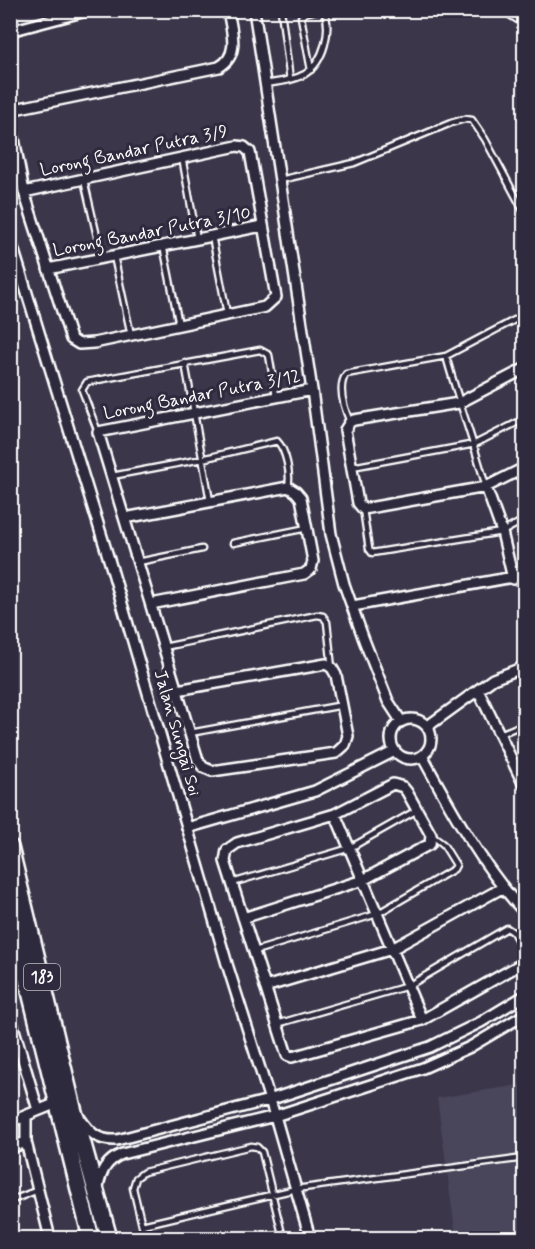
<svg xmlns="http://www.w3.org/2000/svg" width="535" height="1249" font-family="Mynerve,sans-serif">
<rect width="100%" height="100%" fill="#3b364a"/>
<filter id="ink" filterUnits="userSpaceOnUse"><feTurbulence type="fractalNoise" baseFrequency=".0167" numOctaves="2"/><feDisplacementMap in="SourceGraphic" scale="12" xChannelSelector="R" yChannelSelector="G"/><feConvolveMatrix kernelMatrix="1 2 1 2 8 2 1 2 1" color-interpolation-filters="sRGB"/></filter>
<g filter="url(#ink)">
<path fill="#49445a" d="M 524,1084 L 524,1238 L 456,1238 L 437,1098 Z"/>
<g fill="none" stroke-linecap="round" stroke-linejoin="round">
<g stroke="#fff" stroke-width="9">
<path id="service" d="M 281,10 L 290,80
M 502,10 L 524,24
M 311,70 L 301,17 L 305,13 L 317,10
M 264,84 C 277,82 293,81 305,74 C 324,62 332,30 324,10
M 182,157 L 197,239
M 84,180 L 102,258
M 280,180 L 354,163 L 451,123 L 465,119 L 472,120 L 485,139 L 524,212
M 212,236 L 227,314
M 163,245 L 179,325
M 114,256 L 131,335
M 446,356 C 458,400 474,443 486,487
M 185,363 L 210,501
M 350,422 C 344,408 337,387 346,374 L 446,356 L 524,315
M 98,432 L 82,390 L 87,382 L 260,350 L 269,355 L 276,396
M 352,467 L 475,444 L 524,419
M 112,476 L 202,459 L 277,441 C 286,450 291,474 288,487
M 363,509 L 369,549 L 372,553 L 502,532 L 524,520
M 233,543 L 307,528
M 138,562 L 202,549
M 164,647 L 317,615 L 323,616 L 327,622 L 332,668
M 190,733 L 343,705
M 500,734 L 524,724
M 232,883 L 350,848 L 417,810
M 255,951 L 377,914 L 454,869 L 456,865 L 443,844 L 431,835
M 277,1024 L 408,986 L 507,928 L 513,932 L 524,951
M 10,1201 L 38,1190
M 142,1225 L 296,1189 L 524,1158
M 145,1238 L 133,1188 L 136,1178 L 144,1172 L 251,1146 L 257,1147 L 262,1152 L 283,1238"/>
</g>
<g stroke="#fff" stroke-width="14">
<path id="minor" d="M 254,10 L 312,390 L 331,534 L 344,584 L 364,640 L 388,701 L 401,721
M 10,31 L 90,10
M 10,110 L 219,67 C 241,55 231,30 228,10
M 10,117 L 24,192 L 71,339 L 79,344 L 94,343 L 265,307 L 276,297 L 250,152 L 244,147 L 237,146 L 24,192
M 10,238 L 111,566 L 227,964 L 275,1116 L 310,1238
M 48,269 L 262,226
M 524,369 L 459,403 L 354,420 L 350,422 L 345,430 L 358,503 L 363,509 L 486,487 L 524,468
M 486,487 L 502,532 L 513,579
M 125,518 L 288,487 L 296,492 L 301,498 L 313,561 L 311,569 L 304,574 L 151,604
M 353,606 L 524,575
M 177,690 L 326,664 L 332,668 L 336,675 L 348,736 L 345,745 L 336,753 L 212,771 L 203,767 L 198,760 L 98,432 L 312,390
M 478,690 L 524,785
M391 739a20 20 0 1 1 40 0a20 20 0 1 1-40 0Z
M 428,726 L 493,679 L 524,667
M 422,756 C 452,811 482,866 524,912
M 335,814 L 422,1020
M 187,828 L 315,791 L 395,751
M 243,918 L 363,880 L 430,844 L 431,835 L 407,792 L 403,787 L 393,784 L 335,814 L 237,843 L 227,850 L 225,861 L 287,1055 L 292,1057 L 422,1020 L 523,963 L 524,959
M 265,987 L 392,949 L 502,888
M 10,1016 L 38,1110
M 26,1116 L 26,1142 L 50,1238
M 79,1117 C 90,1133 97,1141 117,1140 L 269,1100 L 430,1047 L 481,1022 L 524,996
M 10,1122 L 57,1103
M 10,1148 L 26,1142
M 98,1187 C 101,1171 106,1161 122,1154 L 275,1116 L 423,1068 L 470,1047 L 524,1015"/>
</g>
<g stroke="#fff" stroke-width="20">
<path id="trunk" d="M 10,847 L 73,1108 L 109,1238
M 10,911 L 91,1238"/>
</g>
<use href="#service" stroke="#2f2a3d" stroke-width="4.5"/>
<use href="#minor" stroke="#2f2a3d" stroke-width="9"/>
<use href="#trunk" stroke="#2f2a3d" stroke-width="15"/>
</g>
</g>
<g text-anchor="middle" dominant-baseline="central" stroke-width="6" stroke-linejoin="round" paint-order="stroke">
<rect fill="#2f2a3d" stroke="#c1bfc5" stroke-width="1.5" x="24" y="964" width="36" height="26" rx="4.5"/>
<g font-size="16" font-weight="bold" fill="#fff">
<text x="42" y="977">183</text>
</g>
<g font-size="18" fill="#fff" stroke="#2f2a3d">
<text transform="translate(134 151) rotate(-12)">Lorong Bandar Putra 3/9</text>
<text transform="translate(152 232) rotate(-11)">Lorong Bandar Putra 3/10</text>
<text transform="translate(202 395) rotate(-11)">Lorong Bandar Putra 3/12</text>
<text transform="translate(177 733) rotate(74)">Jalan Sungai Soi</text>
</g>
</g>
<rect width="535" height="1249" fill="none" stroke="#2f2a3d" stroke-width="36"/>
<rect x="18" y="18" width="499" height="1213" fill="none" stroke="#fff" stroke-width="2" filter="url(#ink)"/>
</svg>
